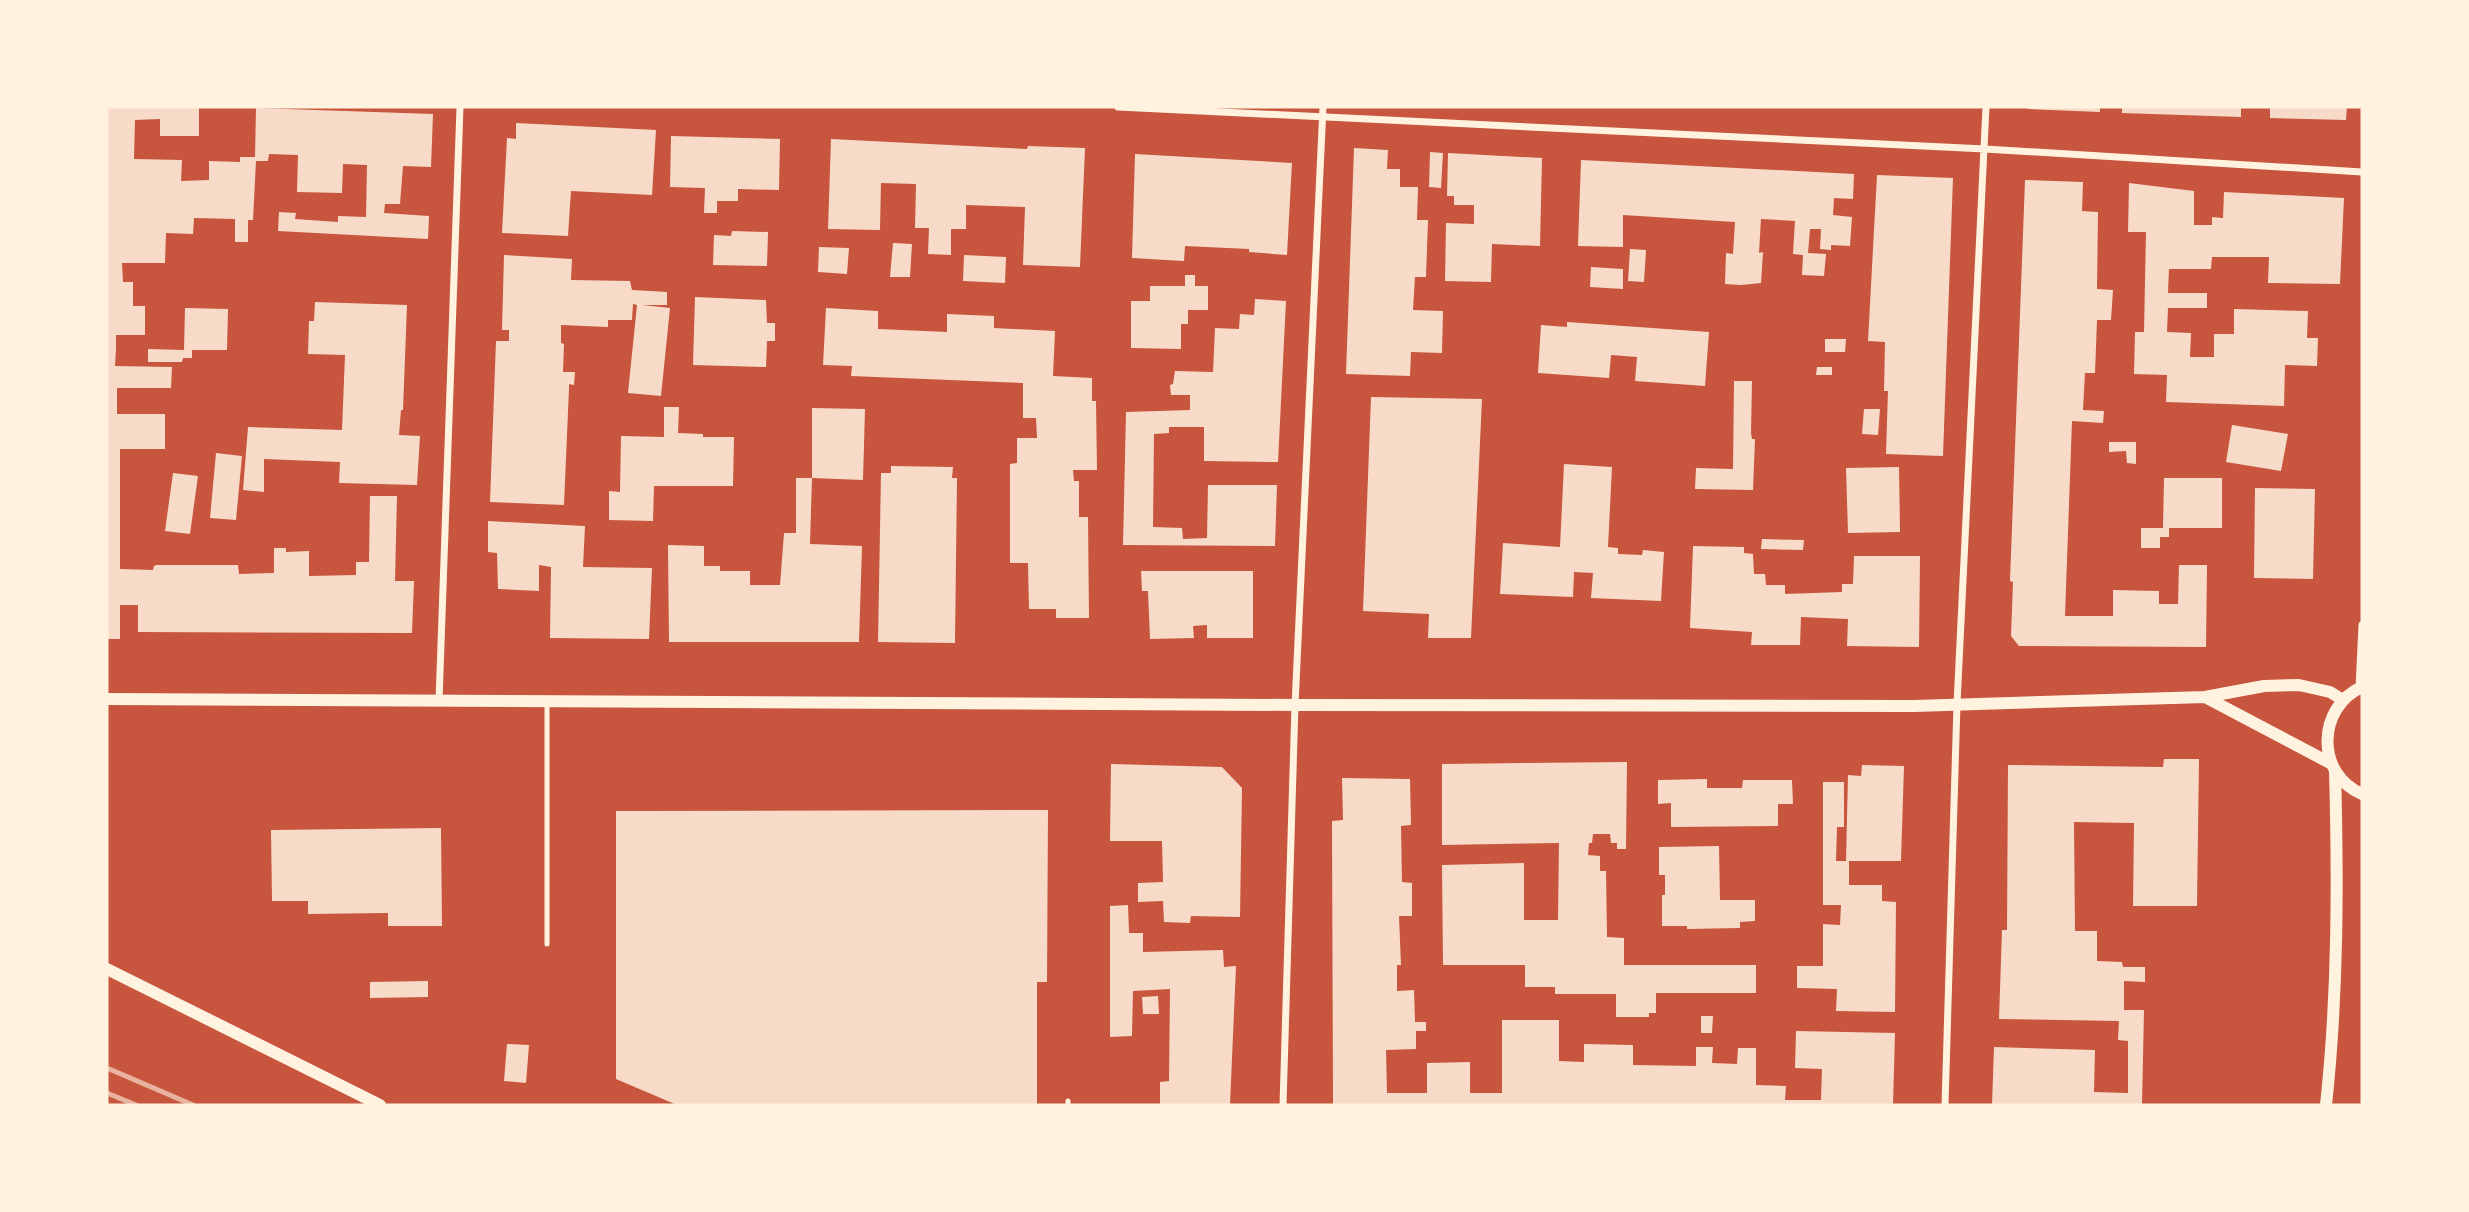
<svg xmlns="http://www.w3.org/2000/svg" width="2469" height="1212" font-family="'Nunito Sans',sans-serif">
<rect width="100%" height="100%" fill="#c8553d"/>
<path fill="#f7dbc8" d="M 107,107 L 199,107 L 199,136 L 160,136 L 160,119 L 135,120 L 134,159 L 182,160 L 181,181 L 209,180 L 209,161 L 240,162 L 240,157 L 255,157 L 256,108 L 433,114 L 431,167 L 403,166 L 400,204 L 385,204 L 384,213 L 429,216 L 428,239 L 278,231 L 279,212 L 296,213 L 295,219 L 338,222 L 338,216 L 366,217 L 367,165 L 343,164 L 342,193 L 297,192 L 298,155 L 269,154 L 268,161 L 256,161 L 253,220 L 248,220 L 248,242 L 235,242 L 235,219 L 194,218 L 193,234 L 166,233 L 165,263 L 122,263 L 123,282 L 133,282 L 133,306 L 145,306 L 145,335 L 116,335 L 116,349 L 115,366 L 172,367 L 171,388 L 117,388 L 117,414 L 165,414 L 165,449 L 120,449 L 120,569 L 153,570 L 154,566 L 156,565 L 238,565 L 239,574 L 274,573 L 274,548 L 286,548 L 286,552 L 309,551 L 309,576 L 356,575 L 356,562 L 369,562 L 370,496 L 397,496 L 395,581 L 414,581 L 412,633 L 138,632 L 138,605 L 120,605 L 120,639 L 107,639 Z
M 2028,107 L 2100,107 L 2100,112 L 2028,109 Z
M 2122,107 L 2241,107 L 2241,117 L 2122,113 Z
M 2270,107 L 2347,107 L 2346,120 L 2270,118 Z
M 516,123 L 656,130 L 652,195 L 571,191 L 568,236 L 502,233 L 507,138 L 516,139 Z
M 671,136 L 780,139 L 779,190 L 738,189 L 738,201 L 717,201 L 717,213 L 704,213 L 705,188 L 670,187 Z
M 831,139 L 1027,149 L 1028,146 L 1085,148 L 1080,267 L 1023,265 L 1025,207 L 966,205 L 966,229 L 951,229 L 951,255 L 928,254 L 929,228 L 915,228 L 916,184 L 881,183 L 880,230 L 828,229 Z
M 1354,148 L 1388,150 L 1387,169 L 1400,169 L 1400,187 L 1418,187 L 1417,220 L 1428,220 L 1426,277 L 1415,277 L 1413,310 L 1443,311 L 1442,353 L 1411,352 L 1410,376 L 1346,374 Z
M 1430,152 L 1443,153 L 1441,188 L 1429,187 Z
M 1448,153 L 1542,158 L 1540,246 L 1492,244 L 1491,282 L 1445,281 L 1446,223 L 1474,224 L 1474,205 L 1454,205 L 1454,196 L 1447,196 Z
M 1135,154 L 1292,163 L 1287,255 L 1249,252 L 1249,249 L 1185,246 L 1184,261 L 1132,258 Z
M 1581,160 L 1854,174 L 1853,199 L 1834,198 L 1833,215 L 1852,217 L 1850,246 L 1831,245 L 1831,250 L 1820,249 L 1821,229 L 1810,229 L 1808,253 L 1826,254 L 1824,276 L 1802,275 L 1803,255 L 1793,254 L 1795,221 L 1761,219 L 1759,253 L 1763,252 L 1761,283 L 1741,285 L 1725,284 L 1726,253 L 1733,254 L 1735,222 L 1623,215 L 1623,247 L 1578,246 Z
M 1877,175 L 1953,178 L 1943,456 L 1886,454 L 1888,391 L 1884,391 L 1885,342 L 1868,341 Z
M 2025,180 L 2083,182 L 2082,211 L 2098,212 L 2097,289 L 2113,290 L 2111,320 L 2097,320 L 2095,373 L 2085,373 L 2083,410 L 2104,411 L 2103,423 L 2072,421 L 2065,616 L 2113,616 L 2113,590 L 2159,591 L 2159,604 L 2178,604 L 2179,565 L 2207,565 L 2206,647 L 2019,646 L 2011,636 L 2013,582 L 2010,581 Z
M 2129,183 L 2194,191 L 2194,225 L 2212,225 L 2212,217 L 2223,218 L 2224,192 L 2344,198 L 2340,284 L 2268,283 L 2269,257 L 2212,257 L 2211,269 L 2169,269 L 2168,293 L 2207,293 L 2207,308 L 2168,308 L 2167,332 L 2191,333 L 2190,357 L 2214,357 L 2214,334 L 2234,334 L 2234,309 L 2308,311 L 2307,338 L 2318,338 L 2317,366 L 2285,365 L 2284,406 L 2166,402 L 2167,375 L 2134,374 L 2135,332 L 2144,332 L 2146,232 L 2128,232 Z
M 732,231 L 768,232 L 767,266 L 713,265 L 714,235 L 731,236 Z
M 893,243 L 912,244 L 910,277 L 890,277 Z
M 819,247 L 849,248 L 847,274 L 818,272 Z
M 1630,249 L 1646,250 L 1644,282 L 1628,281 Z
M 504,255 L 572,259 L 571,280 L 630,281 L 632,290 L 667,292 L 667,305 L 642,305 L 670,308 L 661,396 L 628,393 L 637,305 L 633,304 L 632,320 L 608,320 L 608,327 L 561,325 L 561,343 L 564,344 L 563,372 L 575,372 L 574,385 L 569,384 L 569,388 L 564,505 L 490,502 L 496,341 L 509,341 L 509,330 L 502,330 Z
M 964,255 L 1006,257 L 1005,283 L 963,281 Z
M 1591,267 L 1623,269 L 1623,289 L 1590,287 Z
M 1185,275 L 1195,275 L 1195,286 L 1208,286 L 1208,310 L 1188,310 L 1188,324 L 1181,324 L 1181,349 L 1131,348 L 1131,301 L 1150,301 L 1150,286 L 1185,286 Z
M 695,297 L 766,300 L 767,323 L 775,323 L 775,341 L 767,341 L 766,367 L 693,365 Z
M 1255,299 L 1286,301 L 1278,462 L 1204,461 L 1204,427 L 1169,427 L 1169,433 L 1154,434 L 1153,527 L 1182,528 L 1183,539 L 1207,538 L 1208,485 L 1277,485 L 1275,546 L 1123,545 L 1126,412 L 1190,410 L 1190,395 L 1171,395 L 1170,385 L 1173,384 L 1175,371 L 1213,372 L 1215,328 L 1239,329 L 1240,314 L 1254,315 Z
M 315,302 L 407,305 L 403,410 L 401,410 L 399,435 L 420,436 L 417,485 L 339,483 L 340,462 L 264,459 L 264,492 L 243,490 L 248,427 L 342,430 L 345,355 L 308,354 L 309,321 L 314,321 Z
M 185,308 L 228,309 L 227,350 L 192,350 L 192,358 L 183,358 L 182,362 L 148,362 L 148,349 L 184,350 Z
M 826,308 L 878,311 L 878,329 L 947,332 L 947,314 L 994,316 L 994,328 L 1055,331 L 1053,376 L 1092,378 L 1092,401 L 1096,401 L 1097,470 L 1073,470 L 1074,481 L 1079,481 L 1079,517 L 1088,517 L 1089,618 L 1056,618 L 1056,609 L 1029,609 L 1028,563 L 1010,563 L 1010,464 L 1017,463 L 1017,438 L 1037,438 L 1036,418 L 1023,418 L 1023,383 L 851,376 L 852,366 L 823,365 Z
M 1567,322 L 1709,332 L 1705,386 L 1635,381 L 1637,357 L 1611,355 L 1609,378 L 1538,373 L 1541,325 L 1567,327 Z
M 1825,339 L 1846,339 L 1845,352 L 1825,352 Z
M 1817,367 L 1832,367 L 1832,375 L 1816,375 Z
M 1734,381 L 1752,381 L 1751,433 L 1752,439 L 1755,439 L 1753,490 L 1695,489 L 1696,468 L 1733,469 Z
M 1371,397 L 1482,399 L 1471,638 L 1428,638 L 1429,614 L 1363,611 Z
M 664,407 L 679,407 L 678,433 L 703,434 L 703,437 L 734,437 L 733,486 L 654,486 L 653,521 L 609,520 L 609,491 L 620,492 L 621,436 L 664,437 Z
M 812,408 L 865,409 L 863,480 L 812,478 Z
M 1864,409 L 1880,409 L 1878,435 L 1862,434 Z
M 2232,425 L 2288,434 L 2281,471 L 2226,462 Z
M 2109,442 L 2136,442 L 2136,464 L 2127,463 L 2126,451 L 2109,452 Z
M 216,453 L 242,456 L 236,520 L 210,518 Z
M 1564,464 L 1612,467 L 1608,547 L 1618,548 L 1618,554 L 1642,555 L 1643,550 L 1664,552 L 1661,601 L 1591,598 L 1593,573 L 1574,572 L 1573,597 L 1500,594 L 1503,543 L 1560,547 Z
M 891,466 L 953,467 L 952,478 L 957,478 L 955,643 L 878,642 L 881,473 L 891,473 Z
M 1899,467 L 1900,532 L 1848,533 L 1846,468 Z
M 173,473 L 198,476 L 190,534 L 165,531 Z
M 796,478 L 812,478 L 810,544 L 862,546 L 859,642 L 669,642 L 668,545 L 704,546 L 704,566 L 720,566 L 720,571 L 750,571 L 750,585 L 780,585 L 784,533 L 796,533 Z
M 2164,478 L 2222,478 L 2222,528 L 2169,528 L 2169,537 L 2160,537 L 2160,548 L 2141,548 L 2141,528 L 2163,528 Z
M 2255,488 L 2315,489 L 2313,579 L 2254,578 Z
M 488,521 L 585,526 L 583,567 L 652,568 L 649,639 L 550,638 L 551,567 L 539,565 L 539,591 L 498,589 L 497,553 L 488,552 Z
M 1762,539 L 1804,540 L 1803,550 L 1761,549 Z
M 1693,546 L 1744,547 L 1744,553 L 1753,554 L 1754,574 L 1765,574 L 1766,585 L 1785,585 L 1785,594 L 1842,592 L 1842,584 L 1853,584 L 1854,556 L 1920,556 L 1919,647 L 1847,646 L 1848,619 L 1801,617 L 1800,645 L 1751,645 L 1752,632 L 1690,628 Z
M 1141,571 L 1253,571 L 1253,638 L 1207,638 L 1207,625 L 1193,626 L 1194,638 L 1150,639 L 1148,591 L 1142,591 Z
M 2164,759 L 2199,759 L 2197,906 L 2133,906 L 2134,823 L 2074,822 L 2075,931 L 2097,931 L 2097,961 L 2122,962 L 2123,967 L 2145,967 L 2145,982 L 2124,981 L 2124,1010 L 2144,1010 L 2142,1105 L 1992,1105 L 1994,1047 L 2095,1050 L 2094,1092 L 2128,1093 L 2128,1041 L 2118,1040 L 2119,1021 L 1999,1019 L 2002,930 L 2007,930 L 2008,765 L 2163,767 Z
M 1627,762 L 1626,849 L 1617,849 L 1617,843 L 1611,843 L 1610,834 L 1593,834 L 1592,843 L 1589,843 L 1588,855 L 1600,856 L 1600,871 L 1606,871 L 1607,937 L 1624,938 L 1624,965 L 1756,965 L 1756,993 L 1656,993 L 1656,1013 L 1649,1013 L 1649,1017 L 1616,1017 L 1616,994 L 1555,994 L 1555,987 L 1525,987 L 1525,965 L 1443,965 L 1442,865 L 1524,863 L 1524,920 L 1558,920 L 1559,843 L 1442,845 L 1442,764 Z
M 1111,764 L 1222,767 L 1242,788 L 1240,917 L 1191,916 L 1190,923 L 1164,922 L 1163,901 L 1138,902 L 1138,883 L 1163,882 L 1162,841 L 1110,841 Z
M 1862,765 L 1904,766 L 1901,861 L 1849,861 L 1849,885 L 1882,885 L 1882,901 L 1896,902 L 1895,1012 L 1836,1011 L 1837,989 L 1797,988 L 1797,966 L 1823,966 L 1823,924 L 1840,925 L 1841,905 L 1823,905 L 1823,782 L 1844,782 L 1844,827 L 1837,827 L 1836,861 L 1846,861 L 1848,775 L 1861,776 Z
M 1342,778 L 1410,779 L 1411,825 L 1401,826 L 1402,882 L 1412,883 L 1412,916 L 1399,916 L 1401,965 L 1397,965 L 1397,991 L 1414,990 L 1415,1022 L 1426,1022 L 1426,1031 L 1416,1031 L 1416,1049 L 1386,1050 L 1387,1093 L 1427,1093 L 1427,1063 L 1470,1062 L 1470,1093 L 1502,1093 L 1502,1020 L 1559,1020 L 1559,1061 L 1584,1062 L 1584,1044 L 1633,1045 L 1633,1065 L 1696,1066 L 1696,1047 L 1713,1047 L 1712,1063 L 1737,1064 L 1738,1048 L 1756,1048 L 1756,1085 L 1786,1086 L 1785,1100 L 1821,1100 L 1822,1069 L 1795,1068 L 1796,1031 L 1895,1033 L 1893,1105 L 1333,1105 L 1332,821 L 1343,820 Z
M 1707,779 L 1707,788 L 1742,788 L 1743,780 L 1792,780 L 1793,804 L 1778,804 L 1778,826 L 1671,827 L 1671,803 L 1658,804 L 1658,780 Z
M 1048,810 L 1047,982 L 1037,982 L 1037,1105 L 677,1105 L 616,1079 L 616,811 Z
M 441,828 L 442,926 L 388,926 L 388,913 L 308,914 L 308,901 L 272,901 L 271,830 Z
M 1719,846 L 1720,900 L 1755,900 L 1755,921 L 1740,922 L 1740,928 L 1687,929 L 1687,926 L 1662,926 L 1662,895 L 1665,895 L 1665,875 L 1659,875 L 1659,847 Z
M 1128,905 L 1129,933 L 1143,933 L 1143,952 L 1223,950 L 1224,967 L 1236,966 L 1230,1105 L 1160,1105 L 1160,1082 L 1169,1081 L 1170,989 L 1133,991 L 1132,1036 L 1110,1037 L 1110,906 Z
M 428,981 L 428,997 L 370,998 L 370,982 Z
M 1158,996 L 1159,1014 L 1143,1014 L 1142,997 Z
M 1701,1016 L 1713,1016 L 1712,1033 L 1701,1033 Z
M 507,1044 L 529,1045 L 526,1083 L 504,1081 Z"/>
<g fill="none" stroke-linecap="round" stroke-linejoin="round">
<path stroke="#fff3e0" stroke-width="5" d="M 547,944 L 547,702
M 1068,1105 L 1068,1101"/>
<path stroke="#fff3e0" stroke-width="7" d="M 1118,107 L 1985,149 L 2362,172
M 2359,688 L 2362,625
M 439,701 L 460,107
M 1283,1105 L 1295,705 L 1323,107
M 1945,1105 L 1957,704 L 1986,107"/>
<path stroke="#fff3e0" stroke-width="12" d="M 2362,687 C 2317,707 2315,774 2362,794
M 2205,697 L 2332,764
M 107,699 L 1295,705 L 1914,706 L 2205,697 L 2264,686 L 2299,685 L 2330,692 L 2343,700
M 107,969 L 380,1105
M 2326,1105 C 2338,994 2338,881 2335,770"/>
<path stroke="#e9b49f" stroke-width="5" d="M 107,1068 L 193,1105
M 107,1093 L 136,1105"/>
</g>
<rect width="2469" height="1212" fill="none" stroke="#fff3e0" stroke-width="217"/>
</svg>
